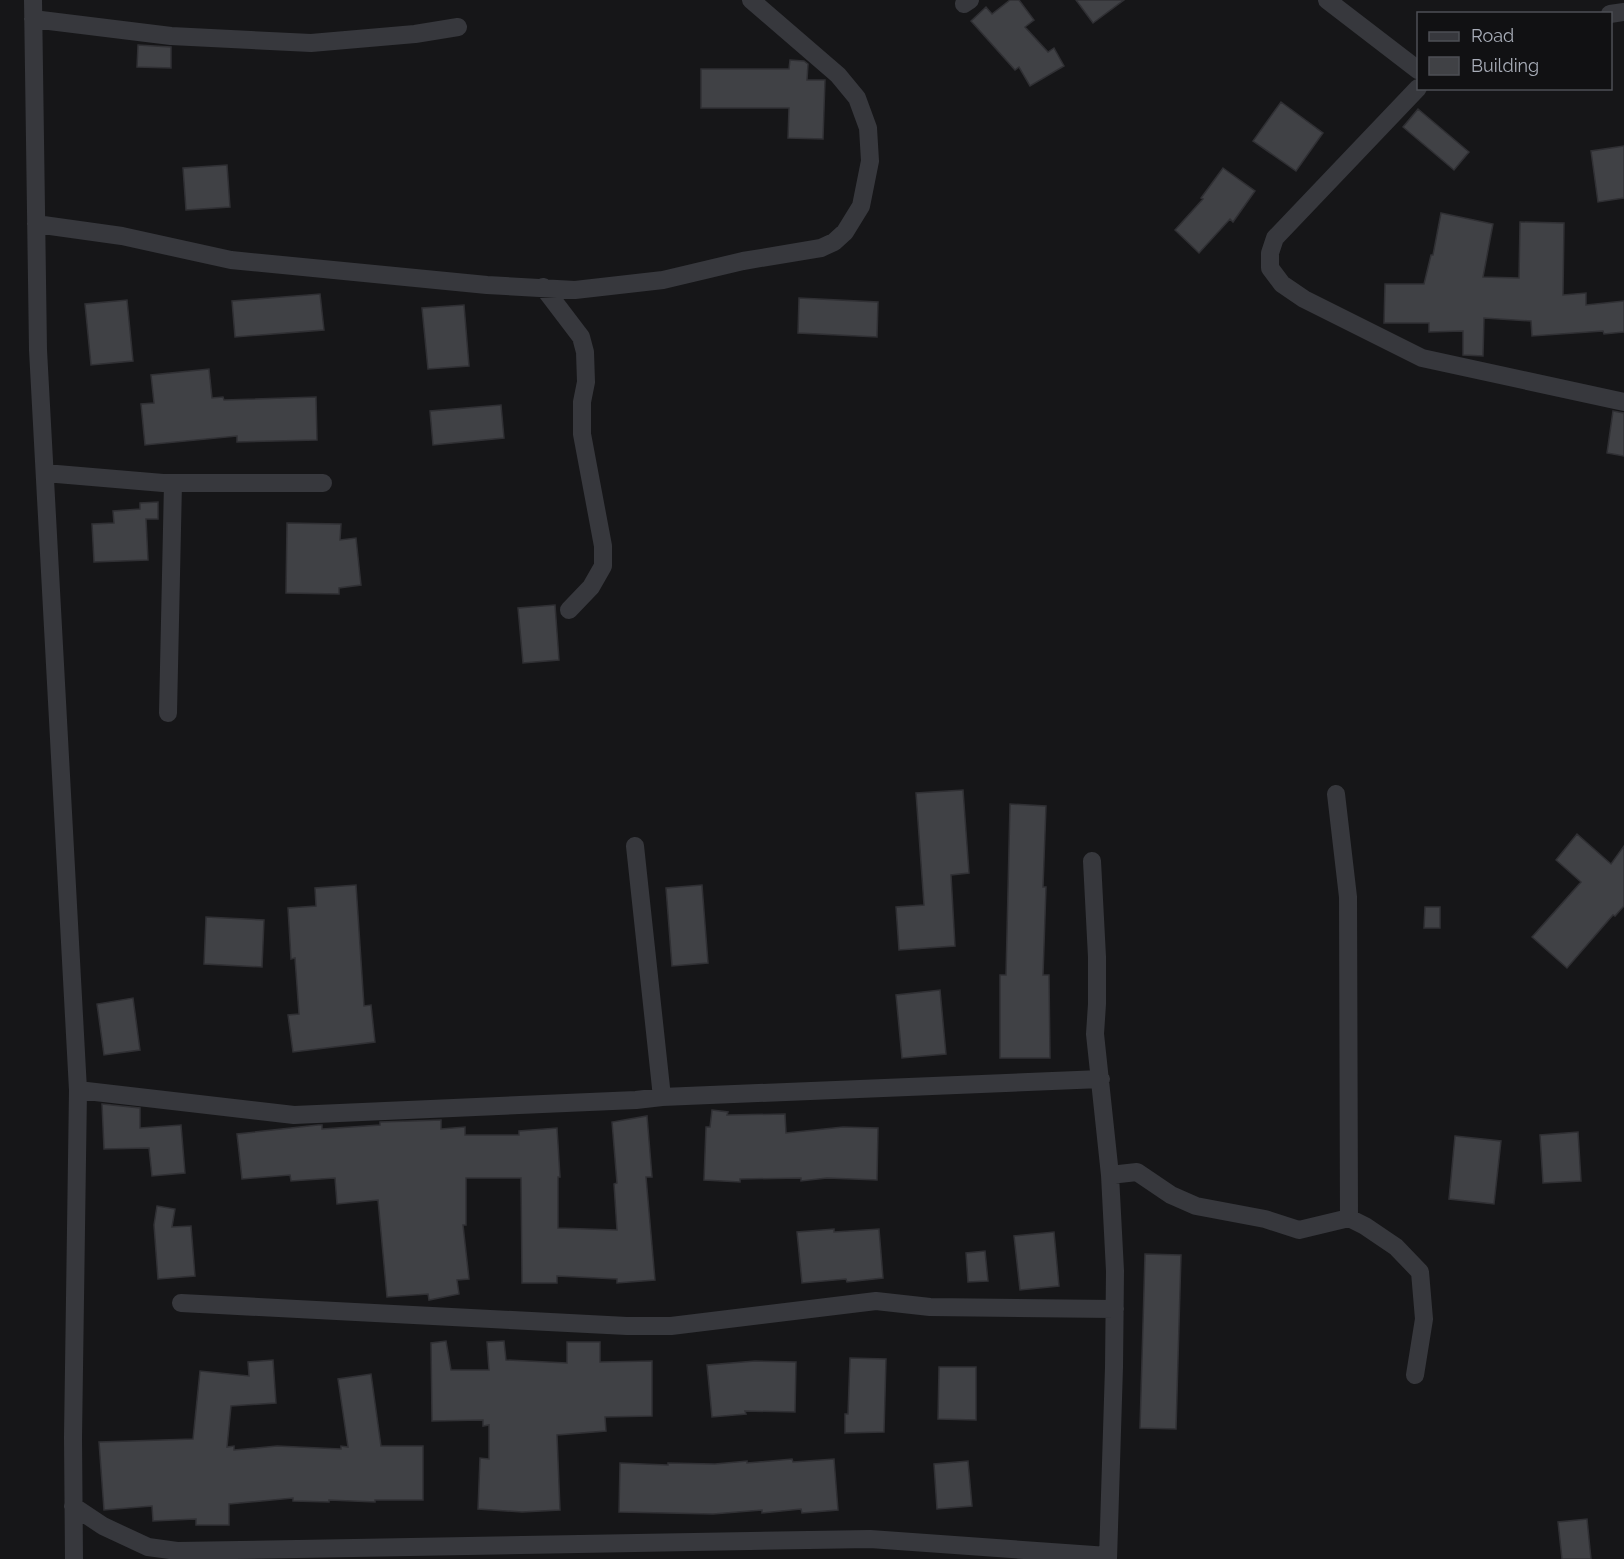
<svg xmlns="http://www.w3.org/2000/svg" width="1624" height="1559" font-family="Raleway,sans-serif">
<rect width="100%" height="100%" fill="#161618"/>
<path fill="#404145" stroke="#303034" stroke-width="1.5" d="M 1010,0 L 1019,0 L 1034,20 L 1025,27 L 1048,52 L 1054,48 L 1064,66 L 1030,86 L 1019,67 L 1015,70 L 971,21 L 986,7 L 992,14 Z
M 1076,0 L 1124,0 L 1093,23 Z
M 138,45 L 171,47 L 171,68 L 137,67 Z
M 790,60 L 804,61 L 808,64 L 807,80 L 825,80 L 823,139 L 788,138 L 789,108 L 701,108 L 701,69 L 789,69 Z
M 1281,102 L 1323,133 L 1296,171 L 1253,141 Z
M 1418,109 L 1469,152 L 1454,170 L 1403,127 Z
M 1624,146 L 1624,198 L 1598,202 L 1591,151 Z
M 227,165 L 230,207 L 186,210 L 183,168 Z
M 1223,168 L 1255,191 L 1233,222 L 1230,219 L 1199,253 L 1175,230 L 1203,199 L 1201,198 Z
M 1441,213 L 1493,224 L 1483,277 L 1519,278 L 1520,222 L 1564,223 L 1563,295 L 1586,293 L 1586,305 L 1624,301 L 1624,332 L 1604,334 L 1603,331 L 1532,336 L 1531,321 L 1484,318 L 1483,356 L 1463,355 L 1463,331 L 1429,332 L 1429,323 L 1384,323 L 1385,284 L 1424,284 L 1431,255 L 1433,255 Z
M 320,294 L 324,330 L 235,337 L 232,301 Z
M 799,298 L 878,302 L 877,337 L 798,333 Z
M 127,300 L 133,361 L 91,365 L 85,304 Z
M 464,305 L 469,366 L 428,369 L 422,308 Z
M 209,369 L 212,398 L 223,397 L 224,400 L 316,397 L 317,440 L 237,442 L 237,436 L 145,445 L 141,404 L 154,403 L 151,375 Z
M 501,405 L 504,438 L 433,445 L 430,411 Z
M 1613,411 L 1624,413 L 1624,456 L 1607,453 Z
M 158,502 L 158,519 L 146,519 L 148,560 L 94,562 L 92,524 L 114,523 L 113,511 L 140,509 L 140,503 Z
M 287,523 L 341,524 L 340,540 L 356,538 L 361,585 L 339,588 L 339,594 L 286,593 Z
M 555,605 L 559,660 L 523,663 L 518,608 Z
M 963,790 L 969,873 L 951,875 L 955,946 L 899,950 L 896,907 L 924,905 L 916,793 Z
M 1010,804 L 1046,806 L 1043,887 L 1046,887 L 1043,975 L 1049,975 L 1050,1058 L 1000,1058 L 1000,975 L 1006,975 Z
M 1577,834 L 1611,864 L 1624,846 L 1624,906 L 1615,916 L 1613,915 L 1567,968 L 1532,937 L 1581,882 L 1556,860 Z
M 356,885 L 364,1006 L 371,1005 L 375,1042 L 293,1052 L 288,1015 L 299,1014 L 295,958 L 291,959 L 288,908 L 316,906 L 315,888 Z
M 702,885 L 708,963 L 672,966 L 666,888 Z
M 1425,907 L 1440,907 L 1440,928 L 1424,928 Z
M 206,917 L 264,920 L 262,967 L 204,964 Z
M 940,990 L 946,1054 L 902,1058 L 896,995 Z
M 133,998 L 140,1050 L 104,1055 L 97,1004 Z
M 102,1104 L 140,1108 L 140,1128 L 181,1125 L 185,1173 L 152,1176 L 149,1148 L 104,1149 Z
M 712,1110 L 728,1112 L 727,1115 L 785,1114 L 786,1133 L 843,1127 L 878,1128 L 877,1180 L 827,1178 L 801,1181 L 801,1178 L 740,1179 L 740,1182 L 704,1180 L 706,1127 L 710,1127 Z
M 647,1116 L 652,1177 L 646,1177 L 655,1280 L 617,1283 L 617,1279 L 557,1276 L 557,1283 L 522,1283 L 521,1178 L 466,1178 L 466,1225 L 463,1225 L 469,1279 L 457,1280 L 459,1294 L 429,1300 L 428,1294 L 387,1297 L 378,1200 L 337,1204 L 335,1178 L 291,1181 L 290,1175 L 242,1179 L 237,1134 L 318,1125 L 322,1125 L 322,1129 L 380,1125 L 380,1122 L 441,1120 L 441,1129 L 465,1127 L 465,1135 L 519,1135 L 519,1131 L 557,1128 L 560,1177 L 558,1177 L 558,1228 L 617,1230 L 614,1184 L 617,1183 L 612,1122 Z
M 1578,1132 L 1581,1181 L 1543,1183 L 1540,1135 Z
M 1455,1136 L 1501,1141 L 1494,1204 L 1449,1199 Z
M 157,1206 L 175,1209 L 172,1227 L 191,1226 L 195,1276 L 158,1279 L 154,1225 Z
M 834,1229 L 834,1232 L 879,1229 L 883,1278 L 847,1282 L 846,1279 L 802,1283 L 797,1232 Z
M 1054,1232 L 1059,1286 L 1020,1290 L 1014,1236 Z
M 985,1251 L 988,1281 L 968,1282 L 966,1253 Z
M 1145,1254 L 1181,1255 L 1176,1429 L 1140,1428 Z
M 446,1341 L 451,1370 L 489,1370 L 487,1342 L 504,1341 L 506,1360 L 567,1363 L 567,1342 L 600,1342 L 600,1362 L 652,1361 L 652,1416 L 605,1417 L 606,1431 L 557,1435 L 560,1510 L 522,1512 L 478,1509 L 480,1458 L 489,1459 L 489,1425 L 483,1426 L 483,1420 L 432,1421 L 431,1343 Z
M 850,1358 L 886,1359 L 884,1432 L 845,1433 L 845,1414 L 848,1414 Z
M 273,1360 L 276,1403 L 231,1406 L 227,1447 L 234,1446 L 234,1450 L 277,1446 L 341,1449 L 341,1446 L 348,1447 L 338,1379 L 371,1374 L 381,1446 L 423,1446 L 423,1500 L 375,1500 L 375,1502 L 329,1500 L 329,1502 L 293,1501 L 293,1498 L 229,1504 L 229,1525 L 196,1525 L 196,1519 L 153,1521 L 152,1506 L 104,1510 L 99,1442 L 193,1439 L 200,1371 L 249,1376 L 248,1362 Z
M 755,1361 L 796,1362 L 795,1412 L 745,1411 L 746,1414 L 712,1417 L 707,1365 Z
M 939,1367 L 976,1367 L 976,1420 L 938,1419 Z
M 792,1459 L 793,1462 L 834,1459 L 838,1510 L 802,1513 L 801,1509 L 762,1513 L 762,1510 L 713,1514 L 619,1512 L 620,1463 L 668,1465 L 668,1463 L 715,1464 L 747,1461 L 747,1463 Z
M 968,1461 L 972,1506 L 937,1509 L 934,1464 Z
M 1587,1519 L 1591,1559 L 1562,1559 L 1558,1522 Z"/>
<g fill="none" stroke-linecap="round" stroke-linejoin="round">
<path stroke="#37383d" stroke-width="18" d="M 33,0 L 38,350 L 78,1090 L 73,1438 L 74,1559
M 1327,0 L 1418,70
M 964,4 L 970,0
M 1610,14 L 1624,12
M 33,19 L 171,36 L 311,43 L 415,34 L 458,27
M 1418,88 L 1275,238 L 1270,253 L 1270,268 L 1282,284 L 1304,299 L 1422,358 L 1624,402
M 36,224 L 122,236 L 231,260 L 487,285 L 575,290 L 663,280 L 743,261 L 821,248 L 834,242 L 845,232 L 861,206 L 870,161 L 868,128 L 857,98 L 838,75 L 751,0
M 543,287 L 581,337 L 585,352 L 586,382 L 582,402 L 582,434 L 603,546 L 603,566 L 591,587 L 569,610
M 45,473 L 163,483 L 323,483
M 168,713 L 173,483
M 1336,794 L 1348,897 L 1349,1218
M 635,846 L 662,1097
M 1092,861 L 1097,957 L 1097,1004 L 1095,1034 L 1110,1175 L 1115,1271 L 1114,1367 L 1108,1559
M 78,1090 L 294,1115 L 636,1100 L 662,1097 L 1101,1079
M 1110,1175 L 1137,1172 L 1171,1195 L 1196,1206 L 1265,1219 L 1299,1230 L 1349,1218 L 1365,1226 L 1396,1247 L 1420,1272 L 1424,1319 L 1415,1375
M 181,1303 L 627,1326 L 671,1326 L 876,1301 L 930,1307 L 1115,1309
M 73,1506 L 103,1526 L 148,1547 L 177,1551 L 870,1539 L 1108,1556"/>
</g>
<rect x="1417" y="12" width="195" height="78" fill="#111113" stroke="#4d4f55" stroke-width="1.5"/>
<rect x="1429" y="32" width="30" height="9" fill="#37383d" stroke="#4d4f55" stroke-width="1.5"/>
<text x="1471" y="42" font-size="18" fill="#a8adb8">Road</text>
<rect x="1429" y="57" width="30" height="18" fill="#404145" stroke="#4d4f55" stroke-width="1.5"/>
<text x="1471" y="72" font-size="18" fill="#a8adb8">Building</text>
</svg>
